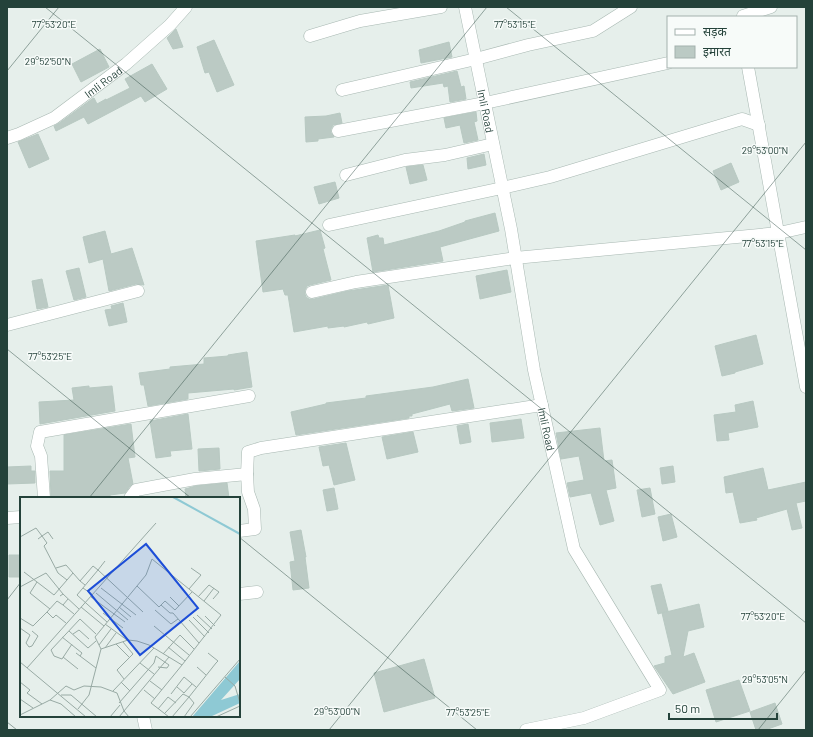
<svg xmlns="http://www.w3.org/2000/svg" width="813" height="737" font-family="Barlow,'Noto Sans Devanagari',sans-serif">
<rect width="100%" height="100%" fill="#e6efeb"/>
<path fill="#bbcac4" stroke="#b8c9c2" d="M 176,29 L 183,47 L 173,49 L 167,38 Z
M 214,40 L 234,85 L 217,92 L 209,72 L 205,73 L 197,47 Z
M 449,42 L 452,57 L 421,63 L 419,50 Z
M 100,49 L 109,67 L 81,82 L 72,64 Z
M 152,64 L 167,89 L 145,102 L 141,96 L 88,124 L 84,117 L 56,131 L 54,126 L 58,124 L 92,99 L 94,98 L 97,104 L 106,99 L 106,100 L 130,88 L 125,79 Z
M 457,71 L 461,87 L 464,86 L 466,99 L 450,102 L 448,86 L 444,87 L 443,83 L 411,88 L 410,82 Z
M 476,112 L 477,121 L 474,122 L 478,140 L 464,143 L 460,125 L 446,128 L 444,118 Z
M 340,113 L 342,123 L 333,125 L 331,129 L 331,133 L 334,137 L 318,139 L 318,141 L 306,142 L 305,117 L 326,116 Z
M 38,134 L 49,159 L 29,168 L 18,142 Z
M 484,154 L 486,165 L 468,169 L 467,158 Z
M 731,163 L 739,182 L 721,190 L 713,171 Z
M 423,165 L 427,180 L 410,184 L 406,167 Z
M 335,182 L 339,198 L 319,204 L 314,187 Z
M 495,213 L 499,231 L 440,247 L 443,261 L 373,272 L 367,238 L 378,235 L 379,238 L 383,238 L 384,245 L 439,231 L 465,222 L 465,221 Z
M 320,230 L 325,248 L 323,249 L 331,280 L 310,285 L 307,286 L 305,290 L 305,294 L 306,297 L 309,299 L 314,299 L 348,291 L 388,285 L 394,318 L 368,324 L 367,322 L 344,327 L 344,326 L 328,328 L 328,326 L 294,332 L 288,295 L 285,295 L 283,289 L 263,292 L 256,241 L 295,235 L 295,236 Z
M 105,231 L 111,254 L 132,248 L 144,285 L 136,284 L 109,291 L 103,259 L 89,263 L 83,237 Z
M 79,268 L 86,297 L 74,300 L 66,271 Z
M 507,270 L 511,292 L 480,299 L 476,276 Z
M 42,279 L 48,307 L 37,309 L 32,281 Z
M 123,303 L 127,322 L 109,326 L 105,310 L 112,309 L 111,306 Z
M 756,335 L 763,364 L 735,372 L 735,373 L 722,376 L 715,346 Z
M 247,352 L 252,387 L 234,390 L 234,389 L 188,393 L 188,399 L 148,406 L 144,385 L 141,385 L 139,373 L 170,369 L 170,367 L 204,364 L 204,358 L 228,356 L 228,355 Z
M 468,379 L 474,408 L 452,411 L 450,404 L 412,414 L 412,416 L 409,416 L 409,418 L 296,435 L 291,412 L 326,404 L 326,403 L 366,398 L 366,396 L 433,387 Z
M 89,386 L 89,388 L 112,386 L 115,411 L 40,424 L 39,402 L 74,400 L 72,388 Z
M 753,401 L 758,427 L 728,433 L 729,440 L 717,441 L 714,415 L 736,412 L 735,405 Z
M 188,414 L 192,449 L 170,451 L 171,456 L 156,458 L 150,421 Z
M 521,419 L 524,438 L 492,442 L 490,423 Z
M 131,424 L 135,457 L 128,458 L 133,484 L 130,486 L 125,493 L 110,495 L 110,498 L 51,498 L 50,471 L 64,471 L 64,435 Z
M 468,424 L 471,442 L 460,444 L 457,426 Z
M 600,428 L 604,461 L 612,460 L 616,488 L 606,490 L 614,521 L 600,525 L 591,493 L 570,497 L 567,483 L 584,480 L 579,456 L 561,459 L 556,433 Z
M 413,432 L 418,452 L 387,459 L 382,437 Z
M 346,443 L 355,480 L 334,485 L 329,465 L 323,466 L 319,447 Z
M 219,448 L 220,469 L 199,471 L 198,449 Z
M 31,466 L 31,471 L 35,471 L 35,483 L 7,484 L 7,467 Z
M 673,466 L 675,482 L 662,484 L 660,468 Z
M 763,468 L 768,490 L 806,482 L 806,501 L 796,503 L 802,528 L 792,530 L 787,509 L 756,518 L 757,520 L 740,523 L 733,492 L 726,493 L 724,477 Z
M 227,483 L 229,498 L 186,498 L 185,489 L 196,486 Z
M 334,488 L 338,509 L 327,511 L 323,490 Z
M 650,488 L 655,514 L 642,517 L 637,490 Z
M 671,514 L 677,537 L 663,541 L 658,517 Z
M 301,530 L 306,557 L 305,557 L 309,588 L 293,590 L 290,562 L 295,561 L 290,532 Z
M 9,555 L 21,555 L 21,577 L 9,577 Z
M 661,584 L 668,611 L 658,614 L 651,586 Z
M 699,604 L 704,627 L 688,631 L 683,657 L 694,653 L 705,682 L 673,694 L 654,666 L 665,663 L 665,657 L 672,655 L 662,613 Z
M 424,659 L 435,698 L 384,712 L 374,673 Z
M 739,680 L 750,711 L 716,722 L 706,690 Z
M 775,703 L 782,724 L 765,730 L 756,730 L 750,712 Z"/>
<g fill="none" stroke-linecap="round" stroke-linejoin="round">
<g stroke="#a8b8b2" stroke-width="13">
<g id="minor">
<path id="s1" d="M 465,7 L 511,229 L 534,370 L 574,549 L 660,690 L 584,718 L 526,730"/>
<path d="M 743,16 L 771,7"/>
<path d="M 310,36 L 360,21 L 441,7"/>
<path d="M 748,67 L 806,387"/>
<path d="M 342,90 L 476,59 L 528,45 L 593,31 L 631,7"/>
<path d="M 338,131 L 485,103 L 668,63"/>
<path id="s2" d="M 7,138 L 19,134 L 54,118 L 126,64 L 170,25 L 186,7"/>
<path d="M 346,175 L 405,160 L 445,155 L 493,144"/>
<path d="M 329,225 L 502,188 L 550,177 L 742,119 L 759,125"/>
<path d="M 312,292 L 356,282 L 515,258 L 779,233 L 806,227"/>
<path d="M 7,325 L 138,291"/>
<path d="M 44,498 L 41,456 L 37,446 L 40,432 L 249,396"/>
<path d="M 130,498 L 136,490 L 195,479 L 247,474"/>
<path d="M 7,518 L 21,517"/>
<path d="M 239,531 L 255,529 L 254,509 L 248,492 L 247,474 L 248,452 L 261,448 L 542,405"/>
<path d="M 239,594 L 257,592"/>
<path d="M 143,716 L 146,730"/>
</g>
</g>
<use href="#minor" stroke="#fff" stroke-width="12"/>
</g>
<path fill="none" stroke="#24423a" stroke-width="1" stroke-opacity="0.45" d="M 45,7 L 806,623M 506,7 L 806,250M 7,71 L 59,7M 7,349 L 191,498M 89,498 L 487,7M 239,537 L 477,730M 7,600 L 21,582M 7,722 L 17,730M 329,730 L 806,142M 758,730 L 806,670"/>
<g text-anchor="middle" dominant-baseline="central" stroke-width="3" stroke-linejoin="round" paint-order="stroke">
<g font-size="11" fill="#24423a" stroke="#f7fbf9">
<text stroke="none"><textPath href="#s2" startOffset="112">Imli Road</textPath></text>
<text stroke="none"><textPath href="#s1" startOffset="106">Imli Road</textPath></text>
<text stroke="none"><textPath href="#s1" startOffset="430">Imli Road</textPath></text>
</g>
</g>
<g transform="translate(20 497)">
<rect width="220" height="220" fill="#e6efeb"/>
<path d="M 220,164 L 220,182 L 201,203 L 220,197 L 220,206 L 190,220 L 172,220 Z" fill="#8ec9d4"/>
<path fill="none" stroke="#8ec9d4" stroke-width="2" d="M 153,0 L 220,37"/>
<path fill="none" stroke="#98aaa4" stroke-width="1" d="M 0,40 L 16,31 L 22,39 L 28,35 L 33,42M 18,42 L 22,39 L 27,46 L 24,49 L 38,76 L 47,83 L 53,76 L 60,84M 36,71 L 46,68 L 53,76M 4,75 L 34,98 L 47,83M 17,85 L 10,96 L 30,112M 65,88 L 60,84 L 73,69 L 78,73 L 85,64M 117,89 L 139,110 L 145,104 L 155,113M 0,90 L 26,76 L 43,97M 63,91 L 73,98M 81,91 L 116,118M 169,92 L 181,78 L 171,71M 76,96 L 108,123M 40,99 L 43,97 L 59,112M 71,100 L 105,125M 150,100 L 159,109M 178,100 L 189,88 L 199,95 L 193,102M 184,104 L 194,91M 43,108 L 54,117M 141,108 L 150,116 L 153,116 L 179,146M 61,110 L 84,129M 99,110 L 111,120M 135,113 L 151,127 L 158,122M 155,113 L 172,95M 83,116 L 103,131M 177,118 L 192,132M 185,119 L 195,129M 173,120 L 189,136M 0,121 L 13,129 L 27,115M 169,123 L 185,140M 87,125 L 57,98 L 78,73 L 123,115M 46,126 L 36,118 L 33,121 L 27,115 L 37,104 L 43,108 L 48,102M 85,127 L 107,143M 134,129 L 169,158M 0,131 L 10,138 L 6,146 L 9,150 L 12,149 L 18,139 L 12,134M 49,134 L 68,151 L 76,144M 53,137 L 59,133 L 69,142M 42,140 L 62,156 L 60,159M 103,145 L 113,157 L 97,173 L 104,182M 52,147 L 42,162 L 34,159 L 31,153 L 60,122 L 76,137M 96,147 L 110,161M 79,148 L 91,132M 148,150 L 165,164M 85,151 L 96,136M 56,156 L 76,171M 143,157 L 160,138 L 174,152M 43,160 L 58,172M 0,165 L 66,220M 120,166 L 134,177M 177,170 L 186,178M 7,171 L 136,26M 205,180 L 215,189 L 220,206M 130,184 L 142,193M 0,185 L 10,193 L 7,196 L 22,207M 101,185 L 110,194M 157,190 L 164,196 L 172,187M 124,193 L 135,202M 93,194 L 134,151M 151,197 L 164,180 L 176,190M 41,198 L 51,198 L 77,220M 0,202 L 13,211M 30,203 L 41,207 L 56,220M 99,206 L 134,166 L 136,159 L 149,168 L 147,171 L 138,170M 58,212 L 69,198 L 81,152 L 108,143 L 117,144 L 129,148 L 162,168 L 201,118 L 132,62 L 126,78 L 75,140 L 81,152M 138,212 L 148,200 L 156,206M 145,216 L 163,197 L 169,200 L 196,166 L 198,164 L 188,156M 0,218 L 30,203 L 46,189 L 54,193 L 64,189 L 81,190 L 97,196 L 104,214 L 99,220M 90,220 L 100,208M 109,220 L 104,214 L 149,160M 149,220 L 131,206 L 162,168M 152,220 L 169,200 L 174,206 L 164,220M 170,220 L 220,162M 196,220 L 220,209"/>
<path fill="#1d4ed8" fill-opacity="0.15" stroke="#1d4ed8" stroke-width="2" d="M 126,47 L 178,111 L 120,158 L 68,94 Z"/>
<rect width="220" height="220" fill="none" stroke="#24423a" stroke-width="2"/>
</g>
<g font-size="10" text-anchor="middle" fill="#24423a" stroke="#f7fbf9" stroke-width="3" stroke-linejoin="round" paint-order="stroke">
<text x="54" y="28">77°53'20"E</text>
<text x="515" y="28">77°53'15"E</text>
<text x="48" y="65">29°52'50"N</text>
<text x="765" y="154">29°53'00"N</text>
<text x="763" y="247">77°53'15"E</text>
<text x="50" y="360">77°53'25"E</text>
<text x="763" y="620">77°53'20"E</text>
<text x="765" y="683">29°53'05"N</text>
<text x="337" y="715">29°53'00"N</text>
<text x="468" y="716">77°53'25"E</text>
</g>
<rect width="813" height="737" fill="none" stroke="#24423a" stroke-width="16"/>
<rect x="667" y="16" width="130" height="52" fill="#f7fbf9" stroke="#a3b1ad"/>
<rect x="675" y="29" width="20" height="6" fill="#ffffff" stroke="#a3b1ad"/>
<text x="703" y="36" font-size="12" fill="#24423a">सड़क</text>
<rect x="675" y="46" width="20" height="12" fill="#bbcac4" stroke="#a3b1ad"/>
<text x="703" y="56" font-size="12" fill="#24423a">इमारत</text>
<path d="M669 713v6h108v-6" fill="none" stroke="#24423a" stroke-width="2"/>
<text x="675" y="713" font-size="12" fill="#24423a" stroke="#f7fbf9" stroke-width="3" paint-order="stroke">50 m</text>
</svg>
